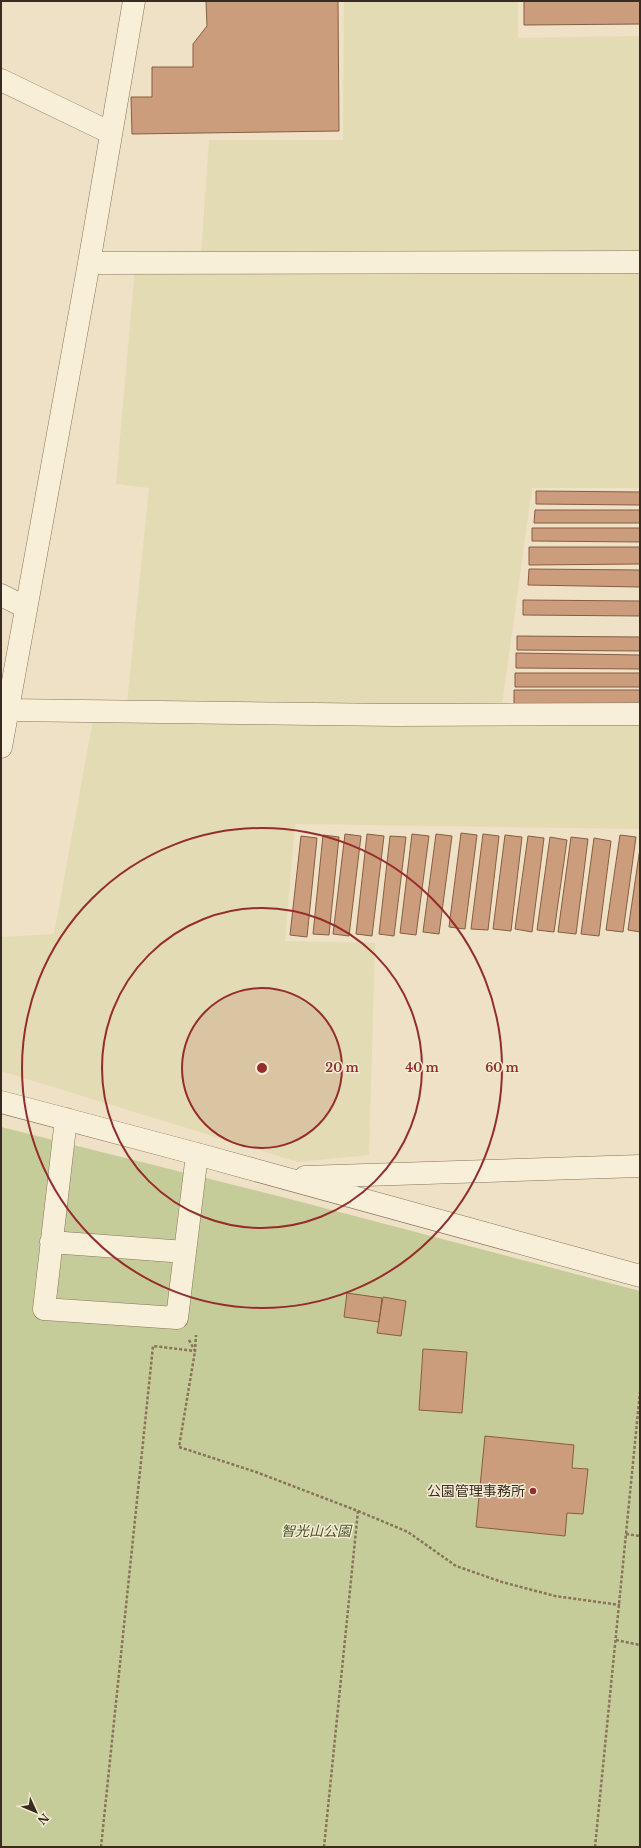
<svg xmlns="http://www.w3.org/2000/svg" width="641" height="1848" font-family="'Libre Baskerville','Noto Sans JP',serif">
<rect width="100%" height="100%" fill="#eee1c5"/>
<path fill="#e3dbb3" d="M 344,1 L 518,1 L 518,38 L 640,36 L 640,255 L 201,256 L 209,140 L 343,140 Z
M 135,268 L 640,269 L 640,488 L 532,488 L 502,705 L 127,704 L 149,488 L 116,484 Z
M 93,720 L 640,721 L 640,829 L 295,824 L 285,941 L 375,943 L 369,1155 L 298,1162 L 1,1071 L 1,937 L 54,934 Z"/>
<path fill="#c6cc99" d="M 1,1127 L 286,1198 L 640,1291 L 640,1847 L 1,1847 Z"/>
<path fill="#cb9d7c" stroke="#875d42" d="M 206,1 L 338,1 L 339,131 L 132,134 L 131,97 L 152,97 L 152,67 L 193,67 L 193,44 L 207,26 Z
M 524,1 L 640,1 L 640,24 L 524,25 Z
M 536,491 L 640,492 L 640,505 L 536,504 Z
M 535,510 L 640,510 L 640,523 L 534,523 Z
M 532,528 L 640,528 L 640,542 L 532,541 Z
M 529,547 L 640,547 L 640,564 L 529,565 Z
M 529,569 L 640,570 L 640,587 L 528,585 Z
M 523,600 L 640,601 L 640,616 L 523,615 Z
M 517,636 L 640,637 L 640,651 L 517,650 Z
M 516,653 L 640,655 L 640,669 L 516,668 Z
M 515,673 L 640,673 L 640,687 L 515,687 Z
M 514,690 L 640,690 L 640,704 L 514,705 Z
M 461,833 L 477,835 L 465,929 L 449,927 Z
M 345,834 L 361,836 L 349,936 L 333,934 Z
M 367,834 L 384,836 L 372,936 L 356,934 Z
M 412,834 L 429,836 L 416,935 L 400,933 Z
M 436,834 L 452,836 L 439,934 L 423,932 Z
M 483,834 L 499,836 L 488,930 L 471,929 Z
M 323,835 L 339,837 L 329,935 L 313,934 Z
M 505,835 L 522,837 L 511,931 L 493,929 Z
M 620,835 L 636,837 L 623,932 L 606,930 Z
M 301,836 L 317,838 L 307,937 L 290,935 Z
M 390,836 L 406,837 L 394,936 L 379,934 Z
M 528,836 L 544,838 L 532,932 L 515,929 Z
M 550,837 L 567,840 L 554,932 L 537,930 Z
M 571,837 L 588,839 L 576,934 L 558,932 Z
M 594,838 L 611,841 L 599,936 L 581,934 Z
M 640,848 L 640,932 L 628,930 Z
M 347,1293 L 382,1298 L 379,1322 L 344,1317 Z
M 383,1297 L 406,1301 L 401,1336 L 377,1333 Z
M 423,1349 L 467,1352 L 462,1413 L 419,1410 Z
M 485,1436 L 574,1445 L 572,1468 L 588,1469 L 583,1514 L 567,1513 L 565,1536 L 476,1527 Z"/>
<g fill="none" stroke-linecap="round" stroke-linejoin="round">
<g stroke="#88735b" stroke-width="23">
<path id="minor" d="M 1,80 L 111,133
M 89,263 L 640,262
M 1,595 L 25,607
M 7,710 L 396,715 L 640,714
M 1,747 L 89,263 L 134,1
M 1,1102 L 197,1154 L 640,1276
M 66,1119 L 44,1309 L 177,1318 L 197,1154
M 305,1177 L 640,1166
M 51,1242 L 185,1252"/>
</g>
<path stroke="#88735b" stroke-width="2.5" stroke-dasharray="3 2" stroke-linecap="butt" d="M 189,1340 L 195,1351 L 179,1447 L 256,1472 L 358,1511 L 408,1532 L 456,1566 L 502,1582 L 555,1596 L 620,1605
M 626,1534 L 640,1536
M 616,1640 L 640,1645
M 101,1847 L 153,1346 L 195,1351 L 196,1335
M 324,1847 L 358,1511
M 595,1847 L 640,1392"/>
<use href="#minor" stroke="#f8efd8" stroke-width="22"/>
</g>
<circle cx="262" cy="1068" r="80" fill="#962c2d" fill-opacity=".12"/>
<g fill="none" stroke="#962c2d" stroke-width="2">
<circle cx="262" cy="1068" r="80"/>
<circle cx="262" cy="1068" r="160"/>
<circle cx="262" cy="1068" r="240"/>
</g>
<circle fill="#962c2d" stroke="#f5ecd5" stroke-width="1.5" cx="533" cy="1491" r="4"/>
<g text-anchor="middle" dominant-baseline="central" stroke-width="3" stroke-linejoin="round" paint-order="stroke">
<g font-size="14" fill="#392b1f" stroke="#f5ecd5" text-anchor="end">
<text x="525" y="1491">公園管理事務所</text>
</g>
<g font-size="14" font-style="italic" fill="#495526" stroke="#f5ecd5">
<text x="316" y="1531">智光山公園</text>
</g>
</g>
<circle cx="262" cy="1068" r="6" fill="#962c2d" stroke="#f5ecd5" stroke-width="2"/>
<g font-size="12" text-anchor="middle" font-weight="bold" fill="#962c2d" stroke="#f5ecd5" stroke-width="3" stroke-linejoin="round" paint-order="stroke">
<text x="342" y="1072">20 m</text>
<text x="422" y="1072">40 m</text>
<text x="502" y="1072">60 m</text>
</g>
<rect width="641" height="1848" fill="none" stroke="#392b1f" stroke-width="4"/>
<g transform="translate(36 1812) rotate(134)" stroke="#f5ecd5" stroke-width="3" paint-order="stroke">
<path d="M0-3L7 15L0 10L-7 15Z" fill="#392b1f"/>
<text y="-6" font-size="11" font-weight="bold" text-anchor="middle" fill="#392b1f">N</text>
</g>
</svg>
